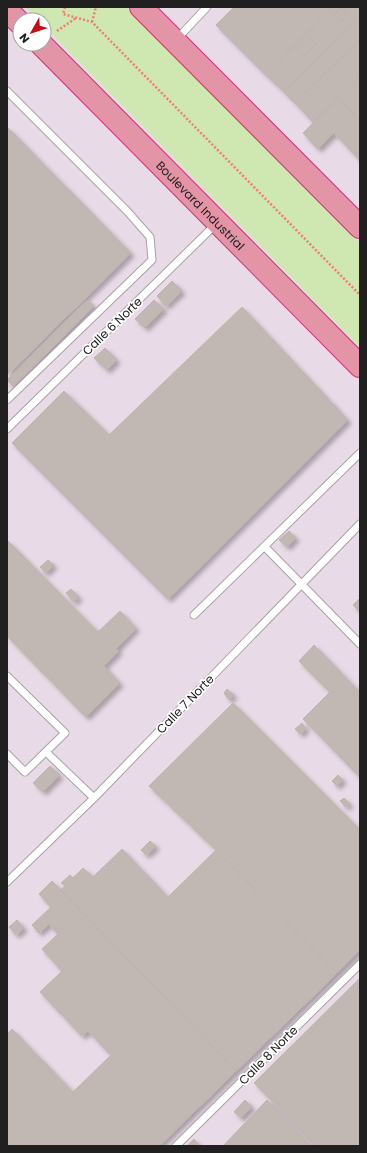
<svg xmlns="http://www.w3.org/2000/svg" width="367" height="1153" font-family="Poppins,sans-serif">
<defs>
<filter id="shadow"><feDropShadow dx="3.5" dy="3.5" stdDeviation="2" flood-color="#0004"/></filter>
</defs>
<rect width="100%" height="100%" fill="#f0ede7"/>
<path fill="#e9dae7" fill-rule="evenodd" d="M 7,7 L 360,7 L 360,1146 L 7,1146 ZM 20,20 L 44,20 L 44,44 L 20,44 Z"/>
<path fill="#cfe7b0" d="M 25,7 L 126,7 L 360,243 L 360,347 L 44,26 L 44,20 L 38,20 Z"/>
<path fill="#c1b8b4" stroke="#c1b3aa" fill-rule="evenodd" filter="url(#shadow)" d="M 234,7 L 333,7 L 265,74 L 216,25 Z
M 333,7 L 360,7 L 360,17 L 284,92 L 265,74 ZM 340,8 L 348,13 L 342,21 L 334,16 ZM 309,37 L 316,44 L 304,56 L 297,49 Z
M 340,8 L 348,13 L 342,21 L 334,16 Z
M 360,17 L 360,39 L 295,103 L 284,92 Z
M 309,37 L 316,44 L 304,56 L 297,49 Z
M 360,39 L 360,76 L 313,122 L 295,103 Z
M 360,76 L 360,121 L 338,98 Z
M 338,98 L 353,114 L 318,149 L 303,133 Z
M 353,114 L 360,121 L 360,160 L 334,133 Z
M 7,127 L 131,253 L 7,375 Z
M 172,281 L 182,291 L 166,306 L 157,296 Z
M 88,300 L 94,306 L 13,386 L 7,380 Z
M 154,300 L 164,309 L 145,328 L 135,319 Z
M 242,307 L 348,420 L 168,599 L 12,443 L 64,391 L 109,435 Z
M 105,348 L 117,360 L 107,370 L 94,358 Z
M 289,531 L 296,538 L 287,547 L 279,540 Z
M 7,540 L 98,632 L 120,611 L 136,628 L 116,649 L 119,651 L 104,666 L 120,683 L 86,717 L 7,636 Z
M 48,560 L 54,565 L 46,573 L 40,567 Z
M 71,589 L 79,597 L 74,602 L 66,593 Z
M 360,598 L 360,612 L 353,605 Z
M 314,645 L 360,692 L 360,777 L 303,719 L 330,692 L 299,661 Z
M 227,689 L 234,695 L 229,700 L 224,693 Z
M 233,703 L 360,830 L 360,950 L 337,973 L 216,850 L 149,786 Z
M 302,723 L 306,729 L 300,734 L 295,729 Z
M 50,766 L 60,775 L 43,792 L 33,783 Z
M 338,775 L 343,780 L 337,786 L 332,781 Z
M 344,798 L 350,804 L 346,807 L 340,801 Z
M 150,841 L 156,846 L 152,850 L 146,845 Z
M 146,845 L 152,850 L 146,855 L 141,850 Z
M 122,849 L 168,897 L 216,850 L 337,973 L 236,1071 L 61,890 L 65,886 L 61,883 L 70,875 L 73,878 L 83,868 L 93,877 Z
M 52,881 L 236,1071 L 159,1146 L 7,1146 L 7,1034 L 12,1029 L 73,1092 L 111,1055 L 88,1031 L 82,1036 L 40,992 L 62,971 L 42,949 L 58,934 L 49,924 L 39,933 L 32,925 L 51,907 L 39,894 Z
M 17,920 L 24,928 L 16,935 L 9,927 Z
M 360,978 L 360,1146 L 316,1146 L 254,1083 Z
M 245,1100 L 252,1107 L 241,1118 L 234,1112 Z
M 267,1100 L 312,1146 L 223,1146 Z
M 194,1139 L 200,1146 L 187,1146 Z"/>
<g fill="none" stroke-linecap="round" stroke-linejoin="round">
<g stroke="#a4a4a4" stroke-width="9">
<path id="lane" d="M 177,39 L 207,7
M 7,91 L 127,211 L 150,237 L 152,260 L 7,400
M 7,429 L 217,223
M 265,547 L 360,644
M 194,615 L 360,453
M 7,676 L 65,733 L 25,772 L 7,754
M 46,752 L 94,798
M 7,882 L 94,798 L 360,524
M 176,1146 L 360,964"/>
</g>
<g stroke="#d23072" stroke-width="24">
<g id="highway">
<path d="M 141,7 L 360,227"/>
<path d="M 7,10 L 20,23"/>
<path id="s1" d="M 41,44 L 360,366"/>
</g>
</g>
<path stroke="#f37b76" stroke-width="2.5" stroke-dasharray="2 2" stroke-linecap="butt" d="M 65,7 L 63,14 L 92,22 L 360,295
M 92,22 L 96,7
M 57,31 L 76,18"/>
<use href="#lane" stroke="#fff" stroke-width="7"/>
<use href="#highway" stroke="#e394a7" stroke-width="22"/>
</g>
<g text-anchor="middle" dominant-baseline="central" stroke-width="3.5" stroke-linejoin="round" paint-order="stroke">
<g font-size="12" fill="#202020" stroke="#fff">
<text stroke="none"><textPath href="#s1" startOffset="227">Boulevard Industrial</textPath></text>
<text transform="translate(112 326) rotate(-44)">Calle 6 Norte</text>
<text transform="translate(185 704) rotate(-46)">Calle 7 Norte</text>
<text transform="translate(268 1055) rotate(-45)">Calle 8 Norte</text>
</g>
</g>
<rect width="367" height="1153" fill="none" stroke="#202020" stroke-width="16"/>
<g transform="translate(32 32) rotate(231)"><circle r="19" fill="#ffffff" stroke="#a6a6a6"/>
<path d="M0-3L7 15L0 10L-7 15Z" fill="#c60b16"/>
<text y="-6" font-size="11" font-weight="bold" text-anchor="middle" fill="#202020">N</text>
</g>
</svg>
